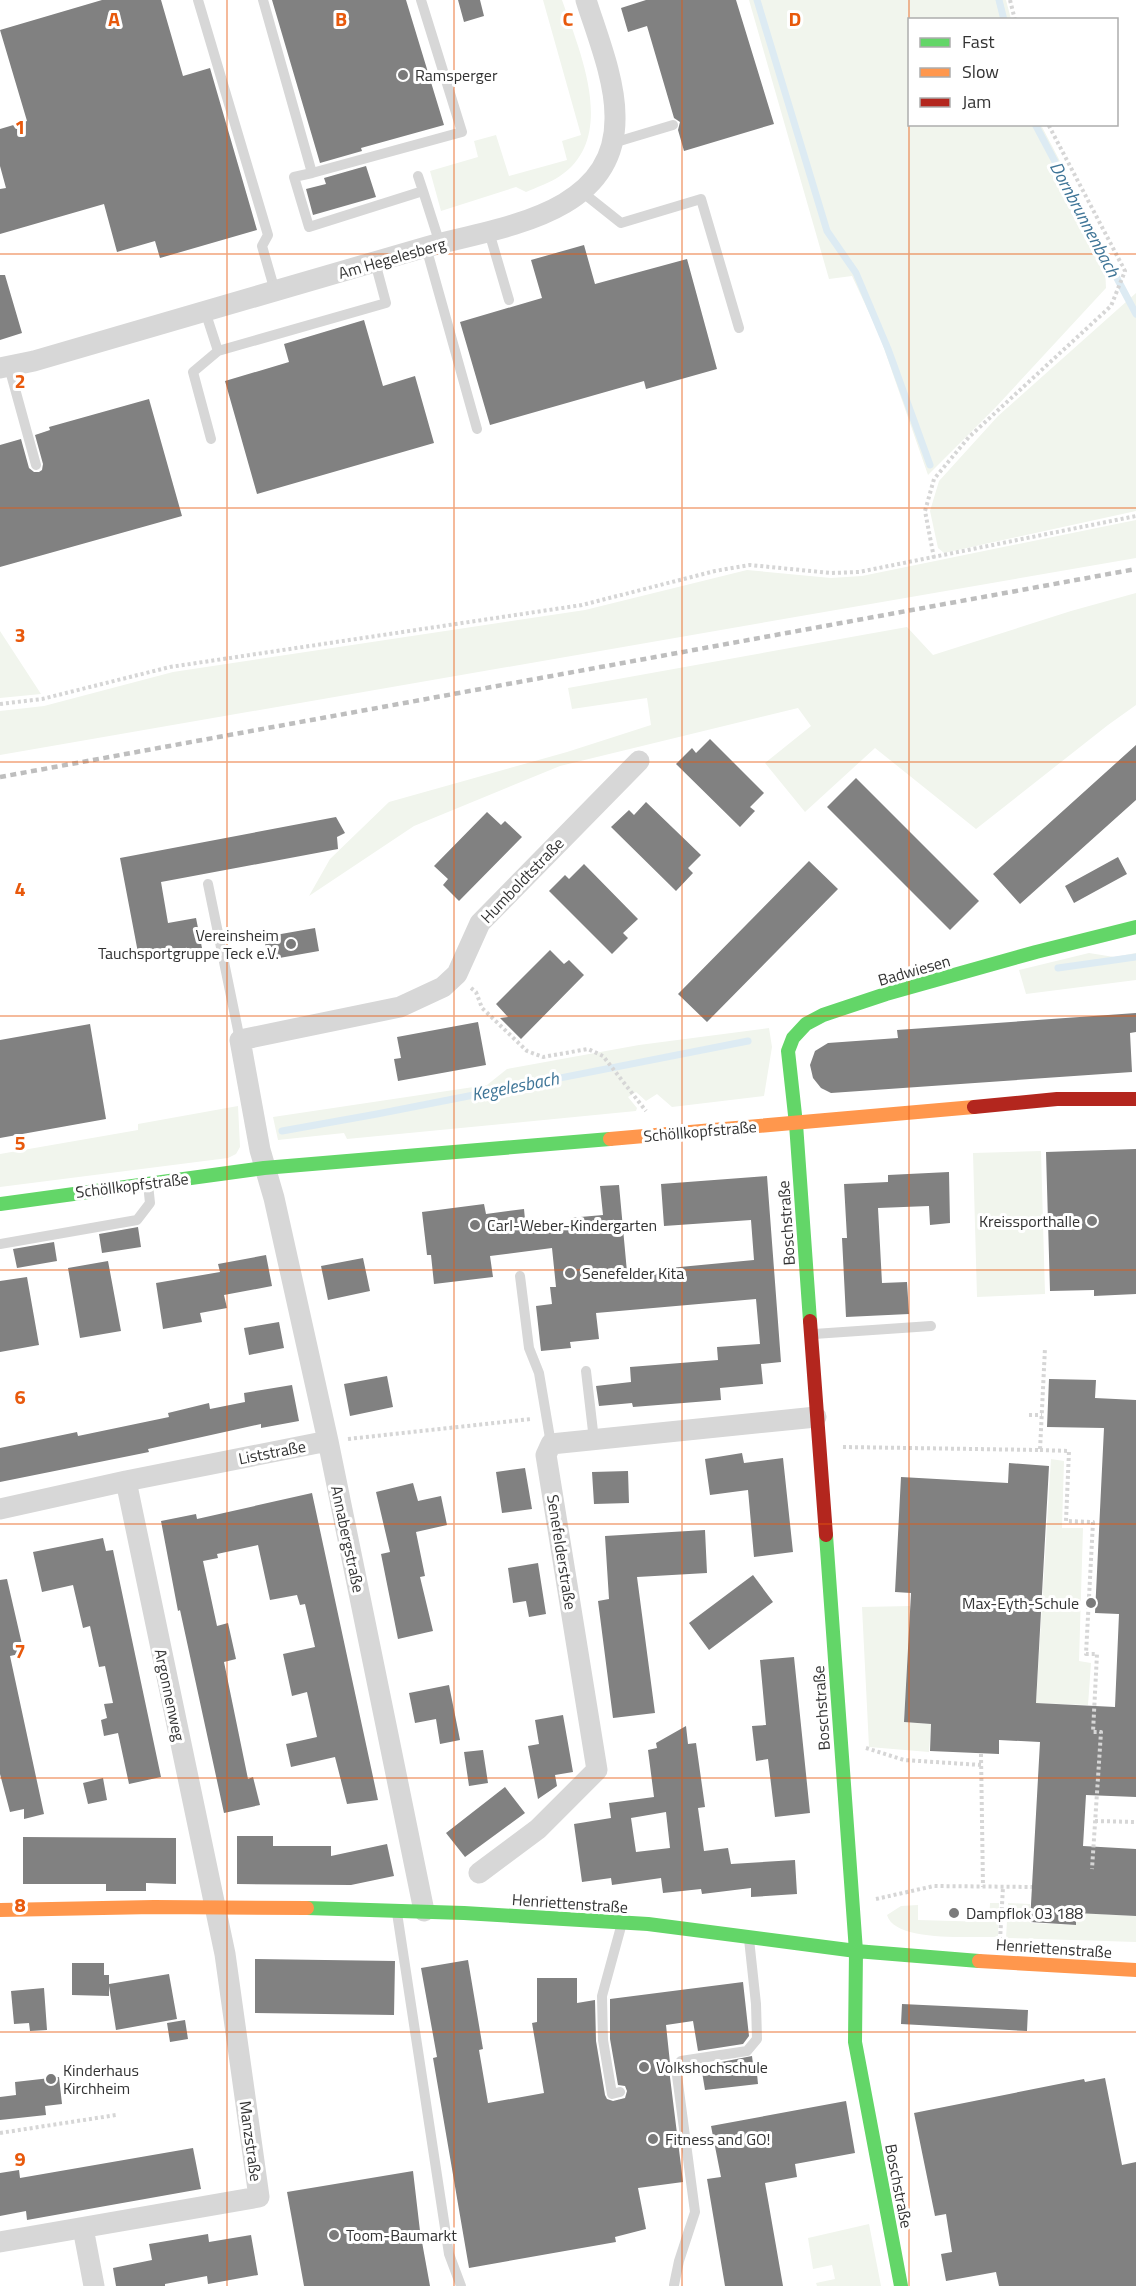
<svg xmlns="http://www.w3.org/2000/svg" width="1136" height="2286" font-family="'Titillium Web',sans-serif">
<rect width="100%" height="100%" fill="#fff"/>
<path fill="#f1f5ed" d="M 543,0 L 562,0 C 580,52 618,137 560,176 C 550,183 537,187 526,192 L 516,187 L 441,211 L 430,171 L 478,157 L 474,141 L 496,135 L 509,176 L 567,160 L 562,141 L 581,135 Z
M 749,0 L 1006,0 L 1011,19 L 910,20 L 910,124 L 1041,125 L 1104,245 L 1106,288 L 996,407 L 928,475 L 879,334 L 852,276 L 829,279 Z
M 1136,293 L 1136,511 L 944,553 L 938,548 L 930,511 L 939,481 L 998,416 Z
M 1136,520 L 1136,558 L 0,755 L 0,711 L 44,706 L 173,672 L 585,610 L 747,570 L 831,578 L 862,576 Z
M 1136,593 L 1136,705 L 1108,725 L 976,829 L 875,748 L 805,812 L 765,763 L 811,726 L 798,708 L 560,766 L 414,826 L 309,896 L 330,859 L 389,802 L 567,752 L 651,725 L 647,698 L 572,709 L 568,688 L 907,627 L 933,655 L 1071,611 Z
M 0,631 L 41,694 L 0,698 Z
M 1089,953 L 1114,957 L 1136,953 L 1136,980 L 1026,994 L 1019,970 Z
M 769,1028 L 772,1047 L 764,1096 L 672,1107 L 657,1094 L 646,1101 L 636,1092 L 628,1097 L 637,1108 L 636,1111 L 347,1139 L 344,1133 L 278,1140 L 273,1117 L 487,1085 L 507,1069 L 639,1045 Z
M 238,1106 L 240,1147 L 236,1154 L 228,1158 L 0,1187 L 0,1154 L 138,1130 L 138,1124 Z
M 1041,1151 L 1045,1294 L 977,1297 L 973,1153 Z
M 1051,1459 L 1064,1461 L 1062,1528 L 1083,1528 L 1079,1661 L 1091,1663 L 1088,1705 L 1036,1703 Z
M 910,1606 L 904,1722 L 931,1724 L 929,1752 L 869,1747 L 862,1607 Z
M 990,1903 L 999,1903 L 998,1937 C 974,1936 895,1943 887,1915 L 901,1906 L 918,1905 L 918,1920 L 989,1922 Z
M 1008,1903 L 1030,1904 L 1030,1923 L 1076,1925 L 1077,1906 L 1100,1914 L 1136,1916 L 1136,1942 L 1006,1938 Z
M 869,2224 L 881,2286 L 817,2286 L 816,2283 L 835,2279 L 832,2265 L 813,2269 L 808,2238 Z"/>
<g fill="none" stroke-linecap="round" stroke-linejoin="round">
<path stroke="#ddebf3" stroke-width="7" d="M 757,0 L 827,231 L 856,273 L 888,349 L 930,465
M 999,0 L 1004,20
M 1035,124 L 1136,314
M 1058,968 L 1136,957
M 282,1131 L 377,1114 L 748,1041"/>
</g>
<path fill="#818181" fill-rule="evenodd" d="M 102,0 L 161,0 L 183,76 L 210,68 L 257,230 L 160,258 L 155,241 L 117,252 L 104,204 L 0,234 L 0,189 L 6,188 L 0,166 L 0,129 L 27,121 L 0,30 Z
M 272,0 L 406,0 L 444,125 L 361,148 L 362,151 L 320,163 Z
M 458,0 L 480,0 L 484,16 L 464,22 Z
M 646,0 L 736,0 L 774,124 L 684,151 L 678,130 L 680,122 L 674,118 L 647,26 L 628,32 L 621,8 Z
M 366,166 L 376,197 L 313,215 L 306,189 L 326,184 L 324,178 Z
M 584,245 L 595,284 L 687,259 L 717,369 L 646,389 L 644,381 L 490,425 L 460,322 L 542,298 L 531,260 Z
M 0,275 L 5,275 L 22,333 L 0,340 Z
M 364,320 L 383,386 L 415,376 L 434,443 L 257,494 L 225,381 L 289,362 L 284,344 Z
M 149,399 L 182,516 L 0,567 L 0,445 L 21,439 L 29,468 L 34,472 L 39,472 L 42,470 L 43,464 L 35,435 L 50,430 L 49,427 Z
M 710,739 L 764,793 L 750,807 L 755,811 L 740,827 L 676,764 L 692,748 L 696,753 Z
M 1136,745 L 1136,800 L 1020,904 L 993,874 Z
M 856,778 L 979,901 L 950,930 L 827,807 Z
M 646,802 L 701,855 L 688,868 L 693,873 L 676,891 L 611,827 L 629,810 L 634,815 Z
M 487,812 L 501,825 L 505,821 L 522,837 L 459,901 L 443,885 L 448,879 L 434,866 Z
M 336,817 L 345,833 L 337,837 L 338,849 L 161,882 L 168,923 L 196,918 L 202,948 L 139,958 L 120,858 Z
M 1118,857 L 1127,874 L 1074,903 L 1065,886 Z
M 809,861 L 838,889 L 707,1022 L 678,994 Z
M 584,864 L 638,919 L 623,933 L 628,938 L 612,954 L 549,891 L 565,875 L 569,879 Z
M 315,928 L 319,951 L 268,960 L 264,937 Z
M 550,950 L 564,964 L 569,960 L 584,975 L 521,1039 L 500,1018 L 508,1017 L 496,1004 Z
M 1136,1013 L 1136,1032 L 1130,1033 L 1132,1072 L 831,1093 L 821,1088 L 813,1078 L 810,1065 L 815,1051 L 828,1043 L 898,1038 L 897,1030 Z
M 478,1022 L 486,1065 L 398,1081 L 394,1059 L 401,1058 L 397,1037 Z
M 90,1024 L 106,1119 L 0,1138 L 0,1040 Z
M 1136,1149 L 1136,1294 L 1094,1296 L 1094,1290 L 1050,1291 L 1046,1152 Z
M 949,1172 L 950,1223 L 930,1225 L 929,1206 L 878,1208 L 882,1283 L 907,1282 L 909,1314 L 846,1317 L 842,1238 L 847,1238 L 844,1184 L 888,1182 L 888,1175 Z
M 767,1176 L 781,1362 L 761,1364 L 763,1384 L 720,1388 L 721,1400 L 633,1407 L 632,1403 L 599,1406 L 596,1386 L 631,1382 L 630,1367 L 718,1360 L 717,1347 L 760,1344 L 756,1299 L 596,1313 L 599,1339 L 570,1342 L 571,1348 L 541,1351 L 536,1306 L 552,1304 L 550,1287 L 556,1287 L 552,1248 L 490,1256 L 493,1277 L 434,1284 L 431,1255 L 427,1255 L 422,1212 L 484,1204 L 486,1214 L 524,1209 L 526,1230 L 570,1226 L 569,1218 L 603,1215 L 600,1186 L 619,1185 L 627,1272 L 754,1260 L 751,1220 L 664,1226 L 661,1184 Z
M 138,1227 L 141,1247 L 102,1253 L 99,1234 Z
M 54,1242 L 57,1261 L 17,1268 L 13,1249 Z
M 266,1255 L 272,1286 L 224,1295 L 227,1308 L 200,1313 L 202,1322 L 163,1329 L 156,1283 L 220,1272 L 218,1264 Z
M 363,1258 L 370,1291 L 328,1300 L 321,1266 Z
M 108,1261 L 121,1331 L 80,1338 L 68,1268 Z
M 27,1277 L 39,1345 L 0,1352 L 0,1281 Z
M 279,1322 L 284,1348 L 249,1355 L 244,1328 Z
M 387,1376 L 393,1407 L 350,1416 L 344,1384 Z
M 1049,1379 L 1096,1380 L 1095,1398 L 1136,1400 L 1136,1797 L 1086,1795 L 1083,1846 L 1136,1849 L 1136,1916 L 1076,1913 L 1076,1925 L 1030,1922 L 1040,1742 L 999,1740 L 999,1754 L 930,1751 L 931,1724 L 904,1722 L 911,1593 L 895,1592 L 901,1477 L 1008,1483 L 1009,1463 L 1049,1466 L 1036,1703 L 1115,1707 L 1119,1614 L 1095,1613 L 1104,1428 L 1047,1427 Z
M 292,1385 L 299,1421 L 261,1428 L 261,1424 L 148,1449 L 149,1452 L 0,1482 L 0,1448 L 77,1432 L 78,1436 L 169,1417 L 168,1413 L 209,1403 L 210,1409 L 245,1402 L 244,1393 Z
M 742,1453 L 744,1463 L 783,1458 L 793,1552 L 754,1557 L 748,1490 L 710,1495 L 705,1459 Z
M 525,1468 L 532,1509 L 502,1513 L 496,1472 Z
M 628,1471 L 629,1503 L 594,1504 L 592,1472 Z
M 413,1483 L 418,1501 L 441,1496 L 447,1525 L 416,1532 L 425,1576 L 420,1577 L 433,1631 L 398,1639 L 381,1554 L 390,1552 L 376,1492 Z
M 312,1493 L 378,1800 L 347,1804 L 335,1757 L 291,1767 L 286,1744 L 317,1737 L 307,1692 L 292,1696 L 283,1654 L 315,1647 L 305,1604 L 300,1605 L 297,1595 L 270,1600 L 258,1545 L 217,1554 L 218,1558 L 203,1561 L 217,1626 L 228,1623 L 236,1659 L 224,1662 L 248,1779 L 253,1777 L 260,1805 L 224,1813 L 180,1610 L 178,1611 L 161,1521 L 196,1514 L 197,1519 Z
M 705,1530 L 707,1573 L 637,1577 L 655,1713 L 613,1718 L 598,1601 L 609,1599 L 605,1536 Z
M 103,1538 L 106,1551 L 113,1550 L 161,1777 L 129,1784 L 118,1733 L 104,1736 L 101,1720 L 107,1718 L 104,1704 L 113,1703 L 105,1666 L 99,1667 L 90,1626 L 83,1628 L 73,1585 L 42,1592 L 33,1552 Z
M 538,1563 L 546,1614 L 529,1617 L 526,1601 L 513,1603 L 508,1568 Z
M 753,1575 L 773,1602 L 709,1650 L 689,1623 Z
M 7,1579 L 24,1653 L 10,1656 L 44,1814 L 24,1819 L 24,1809 L 10,1812 L 0,1774 L 0,1580 Z
M 794,1657 L 810,1813 L 775,1817 L 768,1759 L 756,1761 L 752,1726 L 766,1725 L 760,1660 Z
M 449,1685 L 460,1740 L 440,1744 L 436,1719 L 415,1723 L 409,1693 Z
M 563,1715 L 573,1772 L 555,1775 L 557,1786 L 538,1799 L 528,1746 L 539,1744 L 535,1720 Z
M 686,1726 L 688,1744 L 696,1743 L 705,1807 L 698,1808 L 704,1851 L 728,1848 L 731,1864 L 795,1860 L 797,1894 L 751,1897 L 751,1888 L 702,1894 L 701,1889 L 663,1893 L 661,1878 L 612,1885 L 611,1878 L 582,1882 L 574,1824 L 611,1818 L 609,1803 L 654,1797 L 648,1750 L 657,1748 L 656,1743 ZM 666,1812 L 670,1848 L 636,1852 L 631,1818 Z
M 483,1750 L 488,1783 L 469,1786 L 464,1752 Z
M 103,1778 L 107,1800 L 88,1804 L 83,1783 Z
M 505,1787 L 525,1813 L 465,1857 L 446,1833 Z
M 237,1836 L 273,1836 L 273,1846 L 331,1846 L 331,1856 L 387,1844 L 394,1876 L 351,1885 L 237,1884 Z
M 23,1837 L 176,1838 L 176,1884 L 146,1883 L 146,1891 L 106,1891 L 106,1884 L 23,1884 Z
M 255,1959 L 395,1961 L 394,2015 L 255,2013 Z
M 468,1960 L 483,2049 L 479,2050 L 488,2103 L 544,2093 L 532,2023 L 537,2022 L 537,1978 L 577,1978 L 577,2003 L 595,2000 L 596,2041 L 605,2095 L 607,2099 L 613,2101 L 625,2098 L 627,2091 L 625,2086 L 618,2085 L 610,2039 L 610,1999 L 743,1982 L 749,2036 L 743,2044 L 698,2051 L 693,2021 L 666,2025 L 670,2063 L 669,2069 L 683,2182 L 638,2188 L 646,2229 L 615,2237 L 616,2242 L 469,2268 L 433,2058 L 437,2057 L 421,1968 Z
M 72,1963 L 104,1963 L 104,1975 L 109,1975 L 109,1984 L 169,1974 L 177,2019 L 116,2030 L 109,1986 L 109,1996 L 72,1995 Z
M 44,1988 L 47,2030 L 30,2031 L 29,2023 L 14,2024 L 11,1991 Z
M 902,2004 L 1028,2010 L 1027,2031 L 901,2024 Z
M 185,2020 L 188,2039 L 170,2042 L 167,2023 Z
M 752,2056 L 753,2064 L 756,2064 L 758,2084 L 705,2090 L 701,2066 Z
M 59,2077 L 62,2104 L 45,2106 L 46,2115 L 0,2120 L 0,2097 L 16,2095 L 15,2082 Z
M 1105,2078 L 1122,2165 L 1136,2162 L 1136,2286 L 999,2286 L 996,2272 L 946,2281 L 941,2254 L 952,2252 L 946,2214 L 935,2216 L 914,2113 L 1084,2079 L 1085,2082 Z
M 846,2101 L 855,2153 L 795,2164 L 797,2177 L 765,2183 L 783,2286 L 725,2286 L 707,2179 L 721,2177 L 711,2126 Z
M 193,2148 L 201,2189 L 27,2220 L 26,2211 L 0,2216 L 0,2173 L 19,2170 L 20,2178 Z
M 413,2171 L 420,2231 L 430,2286 L 304,2286 L 287,2192 Z
M 208,2234 L 209,2242 L 251,2235 L 258,2275 L 208,2284 L 207,2276 L 165,2284 L 165,2286 L 116,2286 L 113,2268 L 152,2260 L 149,2244 Z"/>
<g fill="none" stroke-linecap="round" stroke-linejoin="round">
<path stroke="#d6d6d6" stroke-width="4" stroke-dasharray="3 3" stroke-linecap="butt" d="M 1010,0 L 1015,20
M 934,558 L 925,511 L 934,479 L 969,437 L 1111,306 L 1125,271 L 1048,124
M 0,704 L 42,699 L 170,667 L 582,605 L 715,571 L 750,565 L 831,573 L 859,572 L 1136,516
M 471,988 L 476,992 L 482,1008 L 527,1051 L 543,1057 L 588,1049 L 603,1056 L 646,1111
M 1029,1415 L 1042,1415
M 348,1439 L 531,1419
M 843,1447 L 1040,1450 L 1045,1348
M 1040,1450 L 1069,1451 L 1066,1521 L 1093,1522 L 1086,1654 L 1097,1654 L 1093,1732 L 1101,1732 L 1092,1869
M 866,1748 L 904,1760 L 981,1765
M 981,1754 L 983,1887
M 1095,1821 L 1136,1822
M 876,1899 L 934,1886 L 1032,1887
M 1000,1940 L 1003,1887
M 0,2133 L 116,2115"/>
<path stroke="#d7d7d7" stroke-width="10" d="M 198,0 L 268,235 L 262,246 L 275,291
M 263,0 L 312,173 L 462,132 L 421,0
M 613,143 L 673,125
M 312,173 L 294,177 L 309,227 L 423,191 L 440,244
M 418,176 L 423,191
M 582,192 L 621,223 L 701,199 L 739,328
M 489,232 L 509,300
M 426,247 L 477,429
M 205,311 L 218,351 L 386,303 L 375,262
M 9,367 L 36,465
M 211,439 L 193,372 L 218,351
M 208,884 L 240,1040
M 0,1244 L 137,1220 L 150,1203 L 148,1184
M 520,1276 L 529,1348 L 539,1373 L 551,1444
M 814,1334 L 931,1326
M 586,1371 L 594,1440
M 397,1913 L 449,2254 L 461,2286
M 620,2092 L 612,2094 L 603,2040 L 602,1996 L 622,1923
M 674,2285 L 679,2261 L 695,2212 L 676,2068 L 681,2061 L 747,2051 L 757,2039 L 756,2004 L 749,1939"/>
<path stroke="#d7d7d7" stroke-width="21" d="M 0,368 L 34,361 L 426,247 C 499,227 617,216 615,116 C 615,79 597,35 586,0
M 0,1509 L 126,1481 L 328,1441
M 479,1873 L 538,1829 L 597,1770 L 546,1455 L 551,1444 L 816,1417
M 424,1911 L 328,1441 L 274,1198 L 260,1150 L 240,1040 L 400,1007 L 443,987 L 457,974 L 480,923 L 639,761
M 83,2228 L 94,2286
M 0,2242 L 259,2197 L 225,1954 L 126,1481"/>
<path stroke="#63d668" stroke-width="14" d="M 0,1204 L 264,1168 L 610,1139
M 810,1321 L 796,1124 L 788,1051 L 793,1038 L 806,1024 L 823,1015 L 886,994 L 1036,952 L 1136,927
M 826,1535 L 856,1951 L 855,2042 L 901,2286
M 307,1908 L 464,1913 L 648,1924 L 856,1951 L 979,1961"/>
<path stroke="#ff974d" stroke-width="14" d="M 610,1139 L 974,1107
M 0,1910 L 154,1907 L 307,1908
M 979,1961 L 1136,1970"/>
<path stroke="#b3261e" stroke-width="14" d="M 974,1107 L 1057,1099 L 1136,1099
M 810,1321 L 826,1535"/>
<path stroke="#bebebe" stroke-width="4.5" stroke-dasharray="6 4.5" stroke-linecap="butt" d="M 0,777 L 1136,569"/>
</g>
<path fill="none" stroke="#e8590c" stroke-width="1.5" stroke-opacity="0.55" d="M 227,0 L 227,2286M 454,0 L 454,2286M 682,0 L 682,2286M 909,0 L 909,2286M 0,254 L 1136,254M 0,508 L 1136,508M 0,762 L 1136,762M 0,1016 L 1136,1016M 0,1270 L 1136,1270M 0,1524 L 1136,1524M 0,1778 L 1136,1778M 0,2032 L 1136,2032"/>
<g fill="#7a7a7a" stroke="#fff" stroke-width="2">
<circle cx="403" cy="75" r="6"/>
<circle cx="291" cy="944" r="6"/>
<circle cx="1092" cy="1221" r="6"/>
<circle cx="475" cy="1225" r="6"/>
<circle cx="570" cy="1273" r="6"/>
<circle cx="1091" cy="1603" r="6"/>
<circle cx="954" cy="1913" r="6"/>
<circle cx="644" cy="2067" r="6"/>
<circle cx="51" cy="2079" r="6"/>
<circle cx="653" cy="2139" r="6"/>
<circle cx="334" cy="2235" r="6"/>
</g>
<g text-anchor="middle" dominant-baseline="central" stroke-width="6" stroke-linejoin="round" paint-order="stroke">
<g font-size="16" fill="#333" stroke="#fff" text-anchor="start">
<text x="415" y="75">Ramsperger</text>
<text x="279" y="935" text-anchor="end">Vereinsheim<tspan x="279" dy="18">Tauchsportgruppe Teck e.V.</tspan></text>
<text x="1080" y="1221" text-anchor="end">Kreissporthalle</text>
<text x="487" y="1225">Carl-Weber-Kindergarten</text>
<text x="582" y="1273">Senefelder Kita</text>
<text x="1079" y="1603" text-anchor="end">Max-Eyth-Schule</text>
<text x="966" y="1913">Dampflok 03 188</text>
<text x="656" y="2067">Volkshochschule</text>
<text x="63" y="2070">Kinderhaus<tspan x="63" dy="18">Kirchheim</tspan></text>
<text x="665" y="2139">Fitness and GO!</text>
<text x="346" y="2235">Toom-Baumarkt</text>
</g>
<g font-size="16" fill="#333" stroke="#fff">
<text transform="translate(392 258) rotate(-16)">Am Hegelesberg</text>
<text transform="translate(522 880) rotate(-46)">Humboldtstraße</text>
<text transform="translate(914 970) rotate(-16)">Badwiesen</text>
<text transform="translate(700 1131) rotate(-5)">Schöllkopfstraße</text>
<text transform="translate(132 1185) rotate(-7)">Schöllkopfstraße</text>
<text transform="translate(786 1223) rotate(-94)">Boschstraße</text>
<text transform="translate(272 1452) rotate(-11)">Liststraße</text>
<text transform="translate(348 1539) rotate(78)">Annabergstraße</text>
<text transform="translate(562 1552) rotate(81)">Senefelderstraße</text>
<text transform="translate(170 1695) rotate(78)">Argonnenweg</text>
<text transform="translate(821 1708) rotate(-94)">Boschstraße</text>
<text transform="translate(570 1903) rotate(4)">Henriettenstraße</text>
<text transform="translate(1054 1948) rotate(4)">Henriettenstraße</text>
<text transform="translate(251 2141) rotate(82)">Manzstraße</text>
<text transform="translate(899 2186) rotate(79)">Boschstraße</text>
</g>
<g font-size="18" font-style="italic" fill="#3f7597" stroke="#fff">
<text transform="translate(1085 219) rotate(62)">Dornbrunnenbach</text>
<text transform="translate(515 1086) rotate(-11)">Kegelesbach</text>
</g>
</g>
<g font-size="20" text-anchor="middle" font-weight="bold" fill="#e8590c" stroke="#fff" stroke-width="6" stroke-linejoin="round" paint-order="stroke">
<text x="114" y="26">A</text>
<text x="341" y="26">B</text>
<text x="568" y="26">C</text>
<text x="795" y="26">D</text>
<text x="20" y="134">1</text>
<text x="20" y="388">2</text>
<text x="20" y="642">3</text>
<text x="20" y="896">4</text>
<text x="20" y="1150">5</text>
<text x="20" y="1404">6</text>
<text x="20" y="1658">7</text>
<text x="20" y="1912">8</text>
<text x="20" y="2166">9</text>
</g>
<rect x="908" y="18" width="210" height="108" fill="#ffffff" stroke="#adadad" stroke-width="1.5"/>
<rect x="920" y="38" width="30" height="9" fill="#63d668" stroke="#adadad" stroke-width="1.5"/>
<text x="962" y="48" font-size="18" fill="#333333">Fast</text>
<rect x="920" y="68" width="30" height="9" fill="#ff974d" stroke="#adadad" stroke-width="1.5"/>
<text x="962" y="78" font-size="18" fill="#333333">Slow</text>
<rect x="920" y="98" width="30" height="9" fill="#b3261e" stroke="#adadad" stroke-width="1.5"/>
<text x="962" y="108" font-size="18" fill="#333333">Jam</text>
</svg>
